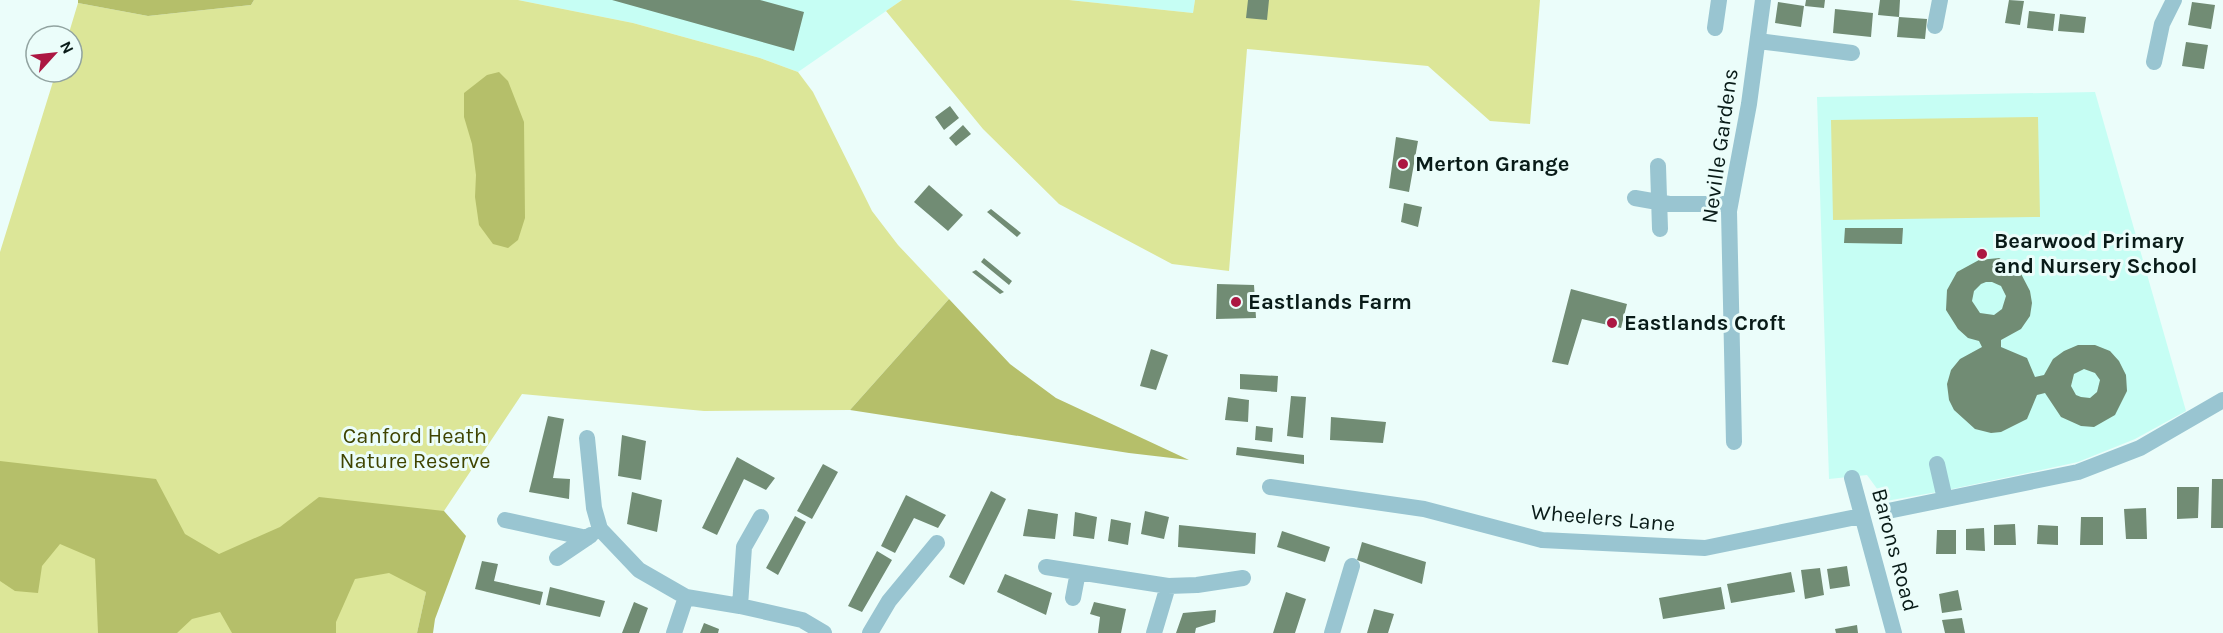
<svg xmlns="http://www.w3.org/2000/svg" width="2223" height="633" font-family="Karla,sans-serif">
<rect width="100%" height="100%" fill="#ebfdfa"/>
<path fill="#c6fef4" d="M 518,0 L 902,0 L 798,72 L 760,58 L 633,23 Z
M 1069,0 L 1195,0 L 1193,13 Z
M 2095,92 L 2186,411 L 2135,439 L 2078,462 L 1943,491 L 1886,501 L 1867,475 L 1829,479 L 1817,97 Z"/>
<path fill="#dce698" d="M 254,0 L 518,0 L 633,23 L 760,58 L 798,72 L 813,92 L 872,211 L 898,245 L 949,299 L 850,410 L 704,411 L 522,394 L 444,511 L 417,633 L 0,633 L 0,252 L 56,72 L 72,72 L 72,36 L 68,36 L 78,3 L 148,16 L 251,5 Z
M 902,0 L 1069,0 L 1193,13 L 1195,0 L 1540,0 L 1530,124 L 1490,121 L 1428,66 L 1247,49 L 1229,271 L 1172,264 L 1059,204 L 983,129 L 886,11 Z
M 2038,117 L 2040,217 L 1833,220 L 1831,120 Z"/>
<path fill="#b5bf6a" d="M 78,0 L 254,0 L 251,5 L 148,16 L 78,3 Z
M 499,72 L 508,81 L 524,122 L 525,218 L 518,240 L 508,248 L 493,244 L 479,225 L 475,197 L 476,175 L 472,144 L 464,117 L 464,93 L 487,75 Z
M 949,299 L 1010,364 L 1056,398 L 1189,460 L 1129,453 L 850,410 Z
M 0,461 L 156,479 L 185,534 L 219,554 L 280,527 L 319,497 L 444,511 L 466,536 L 435,619 L 433,633 L 417,633 L 426,592 L 389,573 L 355,579 L 336,622 L 336,633 L 232,633 L 220,612 L 192,619 L 177,633 L 98,633 L 95,559 L 60,544 L 42,566 L 38,593 L 15,591 L 0,581 Z"/>
<path fill="#718c74" fill-rule="evenodd" d="M 612,0 L 760,0 L 804,12 L 794,51 Z
M 1248,0 L 1269,0 L 1267,20 L 1246,18 Z
M 1806,0 L 1825,0 L 1824,8 L 1805,6 Z
M 1880,0 L 1900,0 L 1899,17 L 1878,15 Z
M 2009,0 L 2024,1 L 2020,25 L 2005,23 Z
M 1778,2 L 1804,6 L 1801,27 L 1775,23 Z
M 2192,2 L 2215,5 L 2211,29 L 2188,25 Z
M 1835,9 L 1873,13 L 1871,37 L 1833,33 Z
M 2029,11 L 2055,14 L 2053,31 L 2027,28 Z
M 2060,14 L 2086,17 L 2084,33 L 2058,31 Z
M 1899,17 L 1927,19 L 1925,39 L 1897,37 Z
M 2186,42 L 2208,45 L 2204,69 L 2182,66 Z
M 950,106 L 959,118 L 944,130 L 935,117 Z
M 963,125 L 971,134 L 956,146 L 949,138 Z
M 1396,137 L 1418,141 L 1409,192 L 1389,188 Z
M 929,185 L 963,215 L 948,231 L 914,202 Z
M 1404,203 L 1422,207 L 1418,227 L 1401,222 Z
M 991,209 L 1021,233 L 1017,237 L 987,212 Z
M 1845,228 L 1903,228 L 1902,244 L 1844,243 Z
M 984,258 L 1012,281 L 1009,285 L 981,262 Z
M 1999,258 L 2018,268 L 2030,291 L 2032,303 L 2030,316 L 2021,329 L 2001,340 L 2001,347 L 2027,358 L 2035,377 L 2044,375 L 2053,359 L 2064,351 L 2078,345 L 2095,345 L 2110,351 L 2119,361 L 2126,375 L 2127,391 L 2115,415 L 2094,427 L 2081,426 L 2061,417 L 2045,393 L 2037,395 L 2027,419 L 2001,432 L 1991,433 L 1975,429 L 1954,410 L 1949,400 L 1947,384 L 1951,370 L 1960,359 L 1982,347 L 1979,341 L 1968,338 L 1958,329 L 1946,310 L 1947,290 L 1957,272 L 1979,260 ZM 1986,282 L 1992,282 L 2001,286 L 2006,296 L 2002,309 L 1994,315 L 1980,313 L 1972,301 L 1974,291 L 1981,284 ZM 2084,369 L 2095,373 L 2100,380 L 2097,392 L 2090,398 L 2081,397 L 2076,395 L 2071,386 L 2074,374 Z
M 976,270 L 1004,292 L 1000,294 L 972,272 Z
M 1217,284 L 1254,285 L 1256,318 L 1216,319 Z
M 1571,289 L 1627,304 L 1621,328 L 1582,319 L 1568,365 L 1552,362 Z
M 1151,349 L 1168,355 L 1156,390 L 1140,386 Z
M 1240,374 L 1278,376 L 1277,392 L 1240,389 Z
M 1291,396 L 1306,397 L 1303,438 L 1287,436 Z
M 1228,397 L 1249,400 L 1248,422 L 1225,420 Z
M 548,416 L 564,419 L 553,478 L 570,479 L 569,499 L 529,492 Z
M 1331,417 L 1386,422 L 1383,443 L 1330,440 Z
M 1256,426 L 1273,428 L 1272,442 L 1255,440 Z
M 622,435 L 646,441 L 641,480 L 618,476 Z
M 1237,447 L 1304,455 L 1304,464 L 1236,455 Z
M 737,457 L 775,478 L 766,490 L 744,479 L 717,535 L 702,528 Z
M 823,464 L 838,472 L 812,519 L 797,511 Z
M 2212,479 L 2223,479 L 2223,528 L 2211,528 Z
M 2177,487 L 2199,487 L 2198,518 L 2177,519 Z
M 991,491 L 1006,499 L 964,585 L 949,577 Z
M 632,492 L 662,500 L 657,532 L 627,524 Z
M 906,495 L 946,515 L 938,528 L 914,518 L 895,553 L 881,546 Z
M 2146,508 L 2147,539 L 2126,539 L 2124,509 Z
M 1028,509 L 1058,514 L 1055,539 L 1023,536 Z
M 1145,511 L 1169,517 L 1164,539 L 1141,534 Z
M 1075,512 L 1097,517 L 1094,539 L 1073,536 Z
M 795,516 L 806,522 L 778,575 L 766,568 Z
M 2081,517 L 2103,517 L 2103,545 L 2080,545 Z
M 1111,519 L 1131,523 L 1128,545 L 1108,541 Z
M 2015,524 L 2016,545 L 1994,545 L 1994,525 Z
M 1179,525 L 1256,533 L 1255,554 L 1178,547 Z
M 2038,525 L 2058,526 L 2058,545 L 2037,544 Z
M 1984,528 L 1985,551 L 1966,550 L 1966,529 Z
M 1937,530 L 1956,530 L 1956,554 L 1936,554 Z
M 1282,531 L 1330,547 L 1325,562 L 1277,547 Z
M 1362,542 L 1426,562 L 1422,584 L 1357,560 Z
M 877,551 L 892,560 L 862,612 L 848,606 Z
M 482,561 L 498,564 L 494,581 L 543,592 L 540,605 L 475,589 Z
M 1847,566 L 1850,586 L 1830,589 L 1827,569 Z
M 1820,568 L 1824,595 L 1805,599 L 1801,570 Z
M 1791,572 L 1795,592 L 1731,603 L 1727,584 Z
M 1005,574 L 1052,593 L 1046,615 L 997,592 Z
M 550,587 L 605,601 L 600,617 L 546,605 Z
M 1721,587 L 1725,609 L 1663,619 L 1659,598 Z
M 1958,590 L 1962,610 L 1942,613 L 1939,594 Z
M 1286,592 L 1306,599 L 1295,633 L 1273,633 Z
M 634,602 L 648,608 L 639,633 L 622,633 Z
M 1094,602 L 1126,609 L 1121,633 L 1098,633 L 1100,617 L 1090,614 Z
M 1374,609 L 1394,614 L 1388,633 L 1367,633 Z
M 1216,610 L 1215,622 L 1196,628 L 1195,633 L 1176,633 L 1183,613 Z
M 1962,618 L 1965,633 L 1945,633 L 1942,620 Z
M 704,623 L 719,629 L 718,633 L 700,633 Z
M 1857,625 L 1858,633 L 1836,633 L 1835,629 Z"/>
<g fill="none" stroke-linecap="round" stroke-linejoin="round">
<path stroke="#99c5d1" stroke-width="16" d="M 1935,26 L 1940,0
M 1715,28 L 1719,0
M 1758,41 L 1852,53
M 2154,62 L 2162,24 L 2174,0
M 1658,166 L 1660,229
M 1635,198 L 1669,204 L 1730,204
M 587,438 L 594,508 L 600,529 L 639,570 L 686,597 L 740,606 L 802,620 L 824,633
M 1734,442 L 1729,211 L 1749,104 L 1763,0
M 1937,464 L 1945,499
M 1852,478 L 1894,633
M 1270,487 L 1424,509 L 1542,540 L 1705,548 L 1861,516
M 1888,511 L 2078,472 L 2140,448 L 2223,400
M 505,520 L 587,538
M 557,558 L 591,535
M 1046,567 L 1168,586 L 1197,585 L 1243,578
M 1073,598 L 1078,572
M 740,606 L 744,547 L 761,517
M 674,633 L 686,597
M 870,633 L 889,601 L 937,543
M 1154,633 L 1168,586
M 1332,633 L 1352,566"/>
</g>
<g fill="#ac1742" stroke="#ebfdfa" stroke-width="2">
<circle cx="1403" cy="164" r="6"/>
<circle cx="1982" cy="254" r="6"/>
<circle cx="1236" cy="302" r="6"/>
<circle cx="1612" cy="323" r="6"/>
</g>
<g text-anchor="middle" dominant-baseline="central" stroke-width="6" stroke-linejoin="round" paint-order="stroke">
<g font-size="22" fill="#091b18" stroke="#ebfdfa">
<text transform="translate(1720 146) rotate(-82)">Neville Gardens</text>
<text transform="translate(1603 518) rotate(5)">Wheelers Lane</text>
<text transform="translate(1895 550) rotate(75)">Barons Road</text>
</g>
<g font-size="22" font-weight="bold" fill="#091b18" stroke="#ebfdfa" text-anchor="start">
<text x="1415" y="164">Merton Grange</text>
<text x="1994" y="241">Bearwood Primary<tspan x="1994" dy="25">and Nursery School</tspan></text>
<text x="1248" y="302">Eastlands Farm</text>
<text x="1624" y="323">Eastlands Croft</text>
</g>
<g font-size="22" fill="#3f4400" stroke="#ebfdfa">
<text x="415" y="436">Canford Heath<tspan x="415" dy="25">Nature Reserve</tspan></text>
</g>
</g>
<g transform="translate(54 54) rotate(63)"><circle r="28" fill="#ebfdfa" stroke="#91a3a0" stroke-width="1.5"/>
<path d="M0-4.5L10 22L0 15L-10 22Z" fill="#ac1742"/>
<text y="-9" font-size="16" font-weight="bold" text-anchor="middle" fill="#091b18">N</text>
</g>
</svg>
